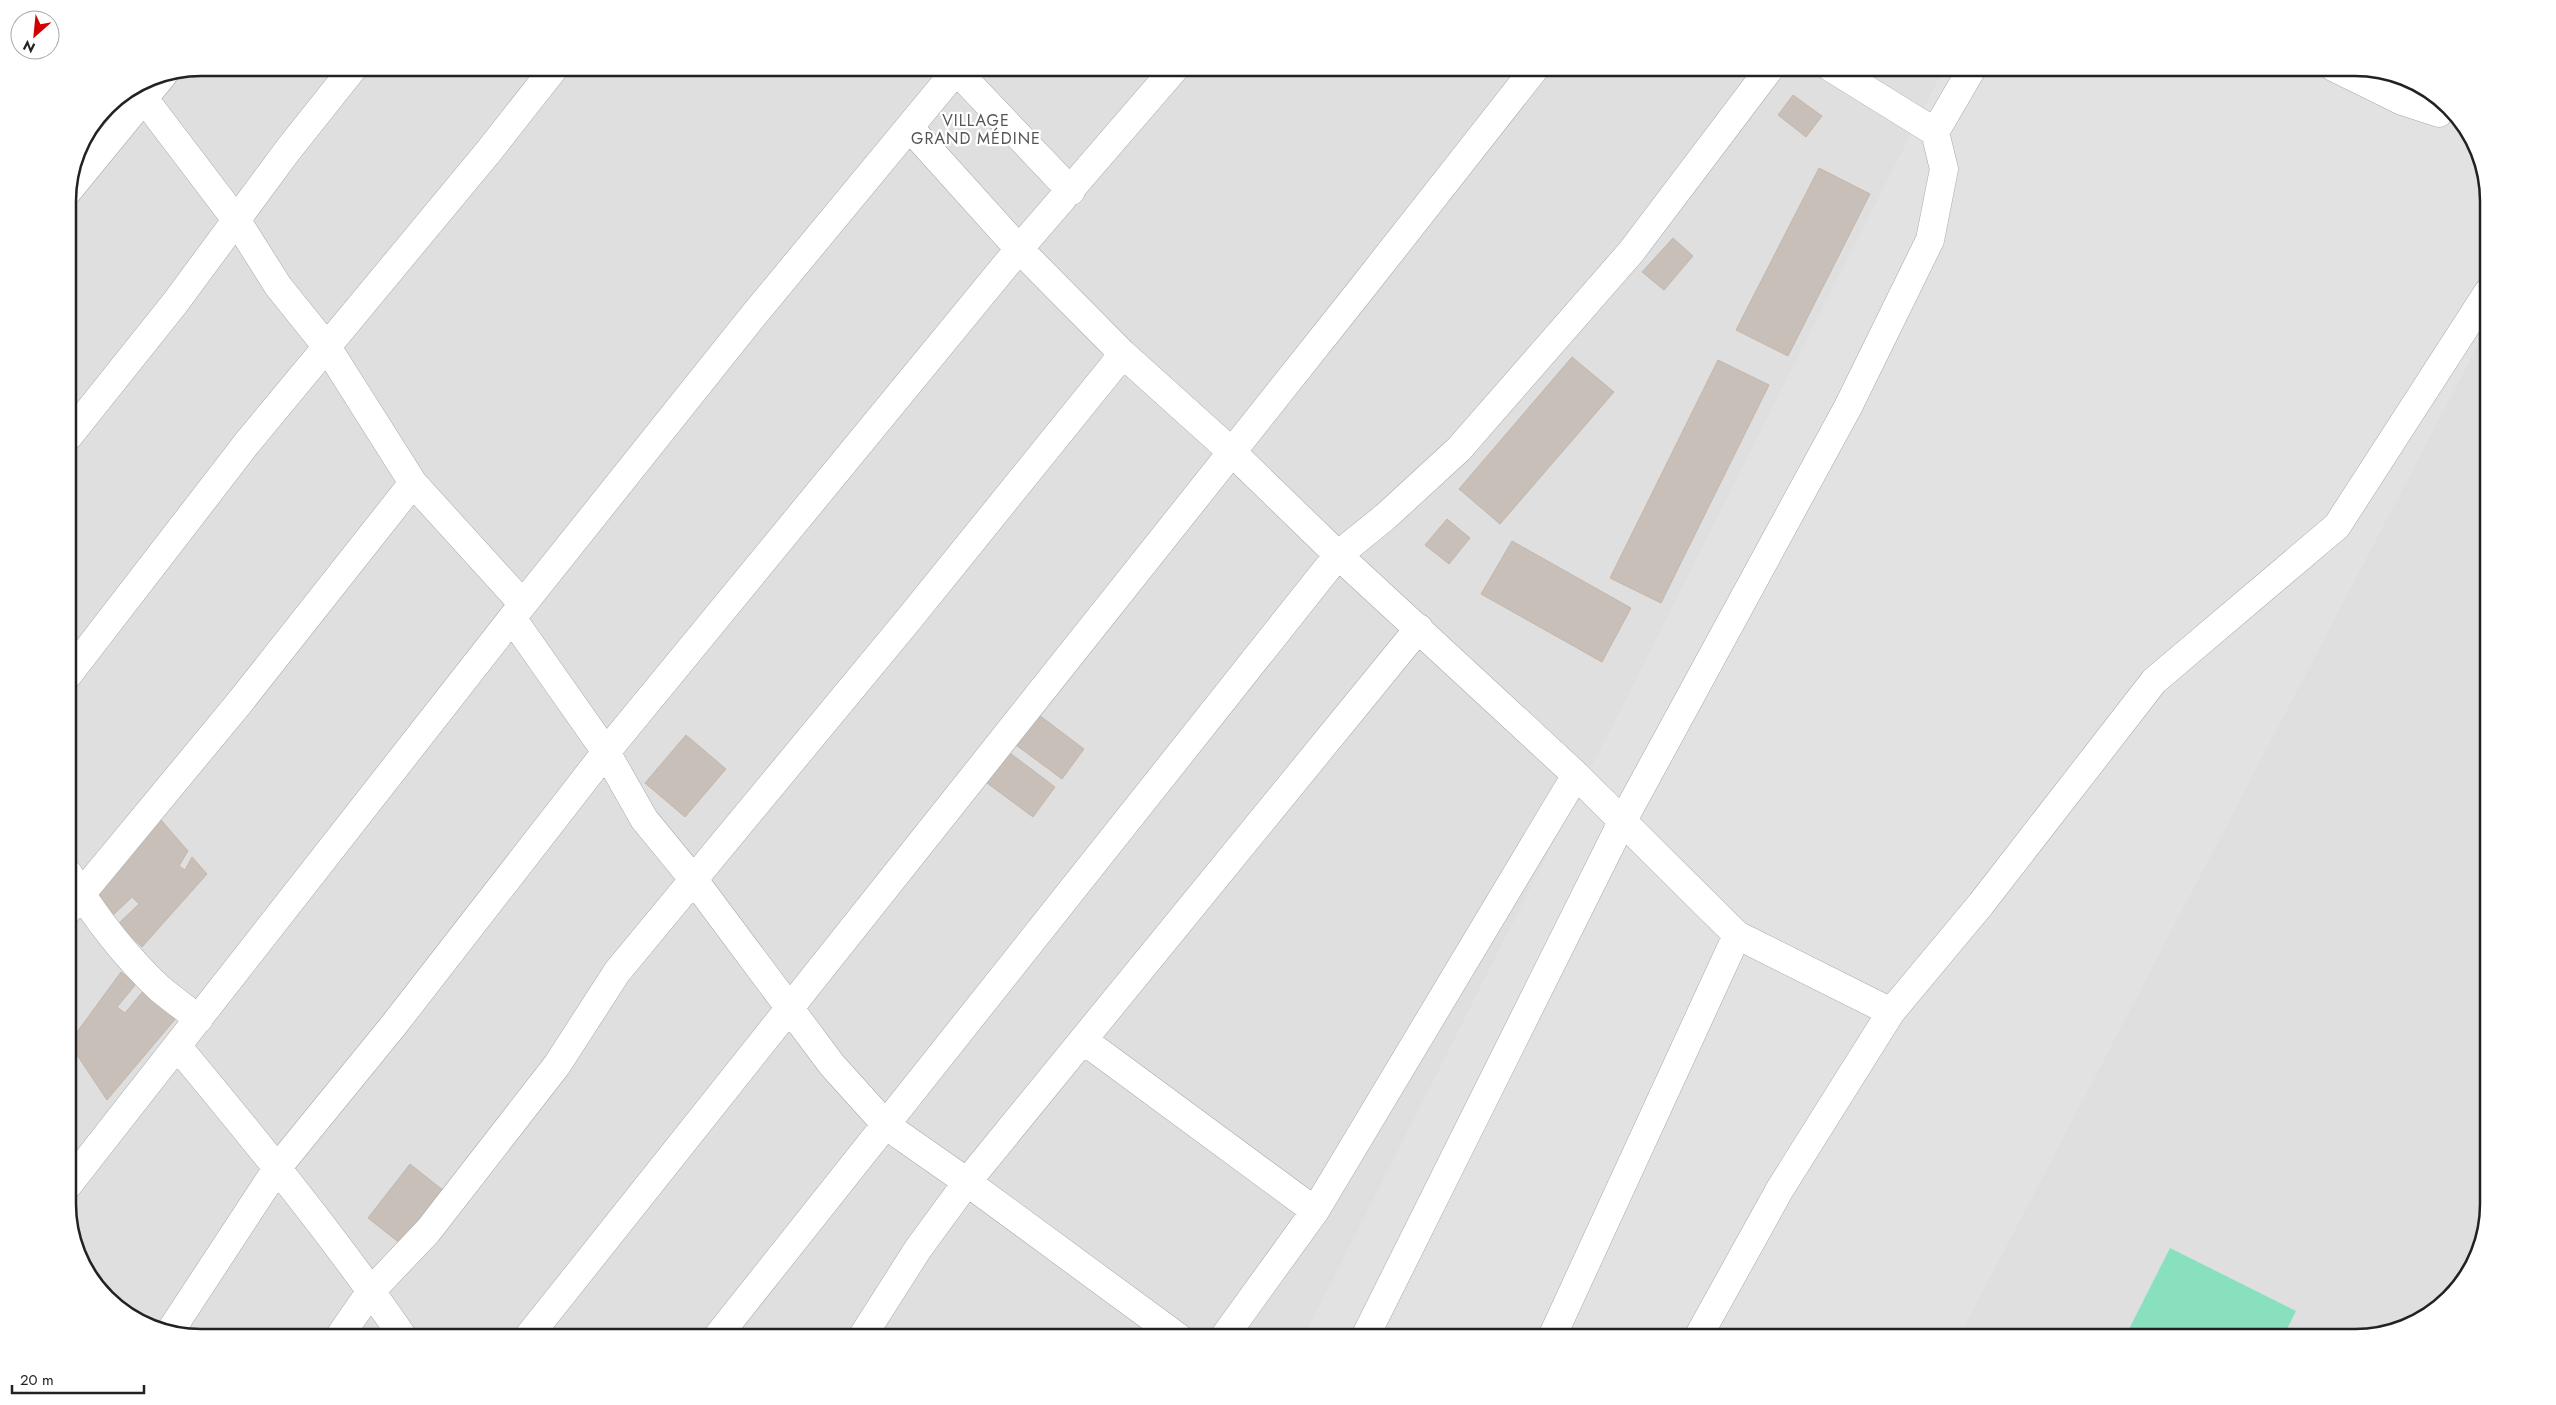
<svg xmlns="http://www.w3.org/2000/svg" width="2556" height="1405" font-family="Jost,sans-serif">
<rect width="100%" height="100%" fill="#f2efe9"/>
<path fill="#e0dfdf" d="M 202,67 L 2354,67 L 2414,81 L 2466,127 L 2488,193 L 2488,1203 L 2475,1263 L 2429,1315 L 2355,1337 L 202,1337 L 142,1324 L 90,1278 L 68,1213 L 68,193 L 78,150 L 107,107 L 150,78 Z"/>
<path fill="#88e0be" d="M 2170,1248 L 2296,1311 L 2283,1337 L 2125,1337 Z"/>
<path fill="#e2e2e2" d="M 1944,68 L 2354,68 L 2407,80 L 2419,86 L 2466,127 L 2488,193 L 2488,326 L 1959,1337 L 1304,1337 Z"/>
<path fill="#c7bfb8" stroke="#c4b6ab" d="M 1793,95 L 1822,116 L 1806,137 L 1778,115 Z
M 1819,168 L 1870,194 L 1788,356 L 1736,330 Z
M 1673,238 L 1693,256 L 1664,290 L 1642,272 Z
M 1572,357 L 1614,392 L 1500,524 L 1459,489 Z
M 1718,360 L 1769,385 L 1661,603 L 1610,578 Z
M 1447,519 L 1470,538 L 1449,564 L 1425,545 Z
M 1512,541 L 1631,608 L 1602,662 L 1481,594 Z
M 1039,715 L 1084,749 L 1062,779 L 1016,745 Z
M 686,735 L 726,769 L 685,817 L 645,783 Z
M 1010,753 L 1055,787 L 1033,817 L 987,783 Z
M 155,813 L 188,851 L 179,866 L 185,870 L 192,857 L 207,874 L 142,947 L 118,924 L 139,904 L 132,897 L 111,917 L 95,899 Z
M 121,972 L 136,984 L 117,1007 L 125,1013 L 144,990 L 177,1017 L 107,1100 L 69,1043 Z
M 410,1164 L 444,1191 L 401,1244 L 368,1218 Z"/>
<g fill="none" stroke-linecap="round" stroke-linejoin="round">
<g stroke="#a9a9a9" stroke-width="29">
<path id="minor" d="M 953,67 L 1071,191
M 2333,67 L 2402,101 L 2439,113 L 2443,107
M 136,88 L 237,221 L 278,286 L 327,347 L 413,483 L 523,604
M 910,128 L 1019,249 L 1123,354 L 1233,453 L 1338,555 L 1576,775 L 1737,935 L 1891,1012 L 1780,1189 L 1698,1337
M 1935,132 L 1973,67
M 68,191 L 163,75
M 68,437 L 175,303 L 288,150 L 354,67
M 512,618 L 606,752 L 644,819 L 694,880 L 832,1065 L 887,1126 L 967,1182 L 1178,1337
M 68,675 L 247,443 L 489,151 L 555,67
M 68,873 C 93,914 124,955 159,988 C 172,999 186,1009 199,1019
M 68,910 L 240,702 L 413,483
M 1891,1012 L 1981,904 L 2154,681 L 2337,526 L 2488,292
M 1083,1040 L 1315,1211
M 178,1047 C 256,1141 334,1236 403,1337
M 68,1185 L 523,604 L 753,316 L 959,67
M 171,1330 L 278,1167 L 393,1026 L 606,752 L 1019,249 L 1176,67
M 339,1337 L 371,1291 L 428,1231 L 557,1065 L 617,972 L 909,619 L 1123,354
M 528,1337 C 862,913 1203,493 1536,67
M 717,1337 L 1338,555 L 1385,517 L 1459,449 L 1631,252 L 1771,67
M 862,1337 L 918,1249 L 967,1182 L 1419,628
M 1224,1337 L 1315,1211 L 1576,775
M 1365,1337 L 1622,822 L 1848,407 L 1930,240 L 1944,169 L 1935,132 L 1830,67
M 1552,1337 L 1737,935"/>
</g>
<use href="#minor" stroke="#fff" stroke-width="28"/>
</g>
<g text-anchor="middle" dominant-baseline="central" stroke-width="4.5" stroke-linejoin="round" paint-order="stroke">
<g font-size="16" letter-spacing="1" fill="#555" stroke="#fff">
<text x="976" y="120">VILLAGE<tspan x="976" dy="18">GRAND MÉDINE</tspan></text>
</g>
</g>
<path d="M0 0H2556V1405H0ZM201 76H2355A125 125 0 0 1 2480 201V1204A125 125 0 0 1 2355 1329H201A125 125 0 0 1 76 1204V201A125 125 0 0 1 201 76Z" fill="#fff" fill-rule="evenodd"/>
<path fill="none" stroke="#222" stroke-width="2.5" d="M201 76H2355A125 125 0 0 1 2480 201V1204A125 125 0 0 1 2355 1329H201A125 125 0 0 1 76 1204V201A125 125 0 0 1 201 76Z"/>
<g transform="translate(35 35) rotate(207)"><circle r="24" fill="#ffffff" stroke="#a7a7a7"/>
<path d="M0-4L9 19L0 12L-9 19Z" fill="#d40000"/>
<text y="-8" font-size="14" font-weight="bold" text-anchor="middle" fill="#222222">N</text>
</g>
<path d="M12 1385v8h132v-8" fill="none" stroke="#222222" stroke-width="2.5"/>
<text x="20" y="1385" font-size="15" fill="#222222" stroke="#ffffff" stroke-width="4" paint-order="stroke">20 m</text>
</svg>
